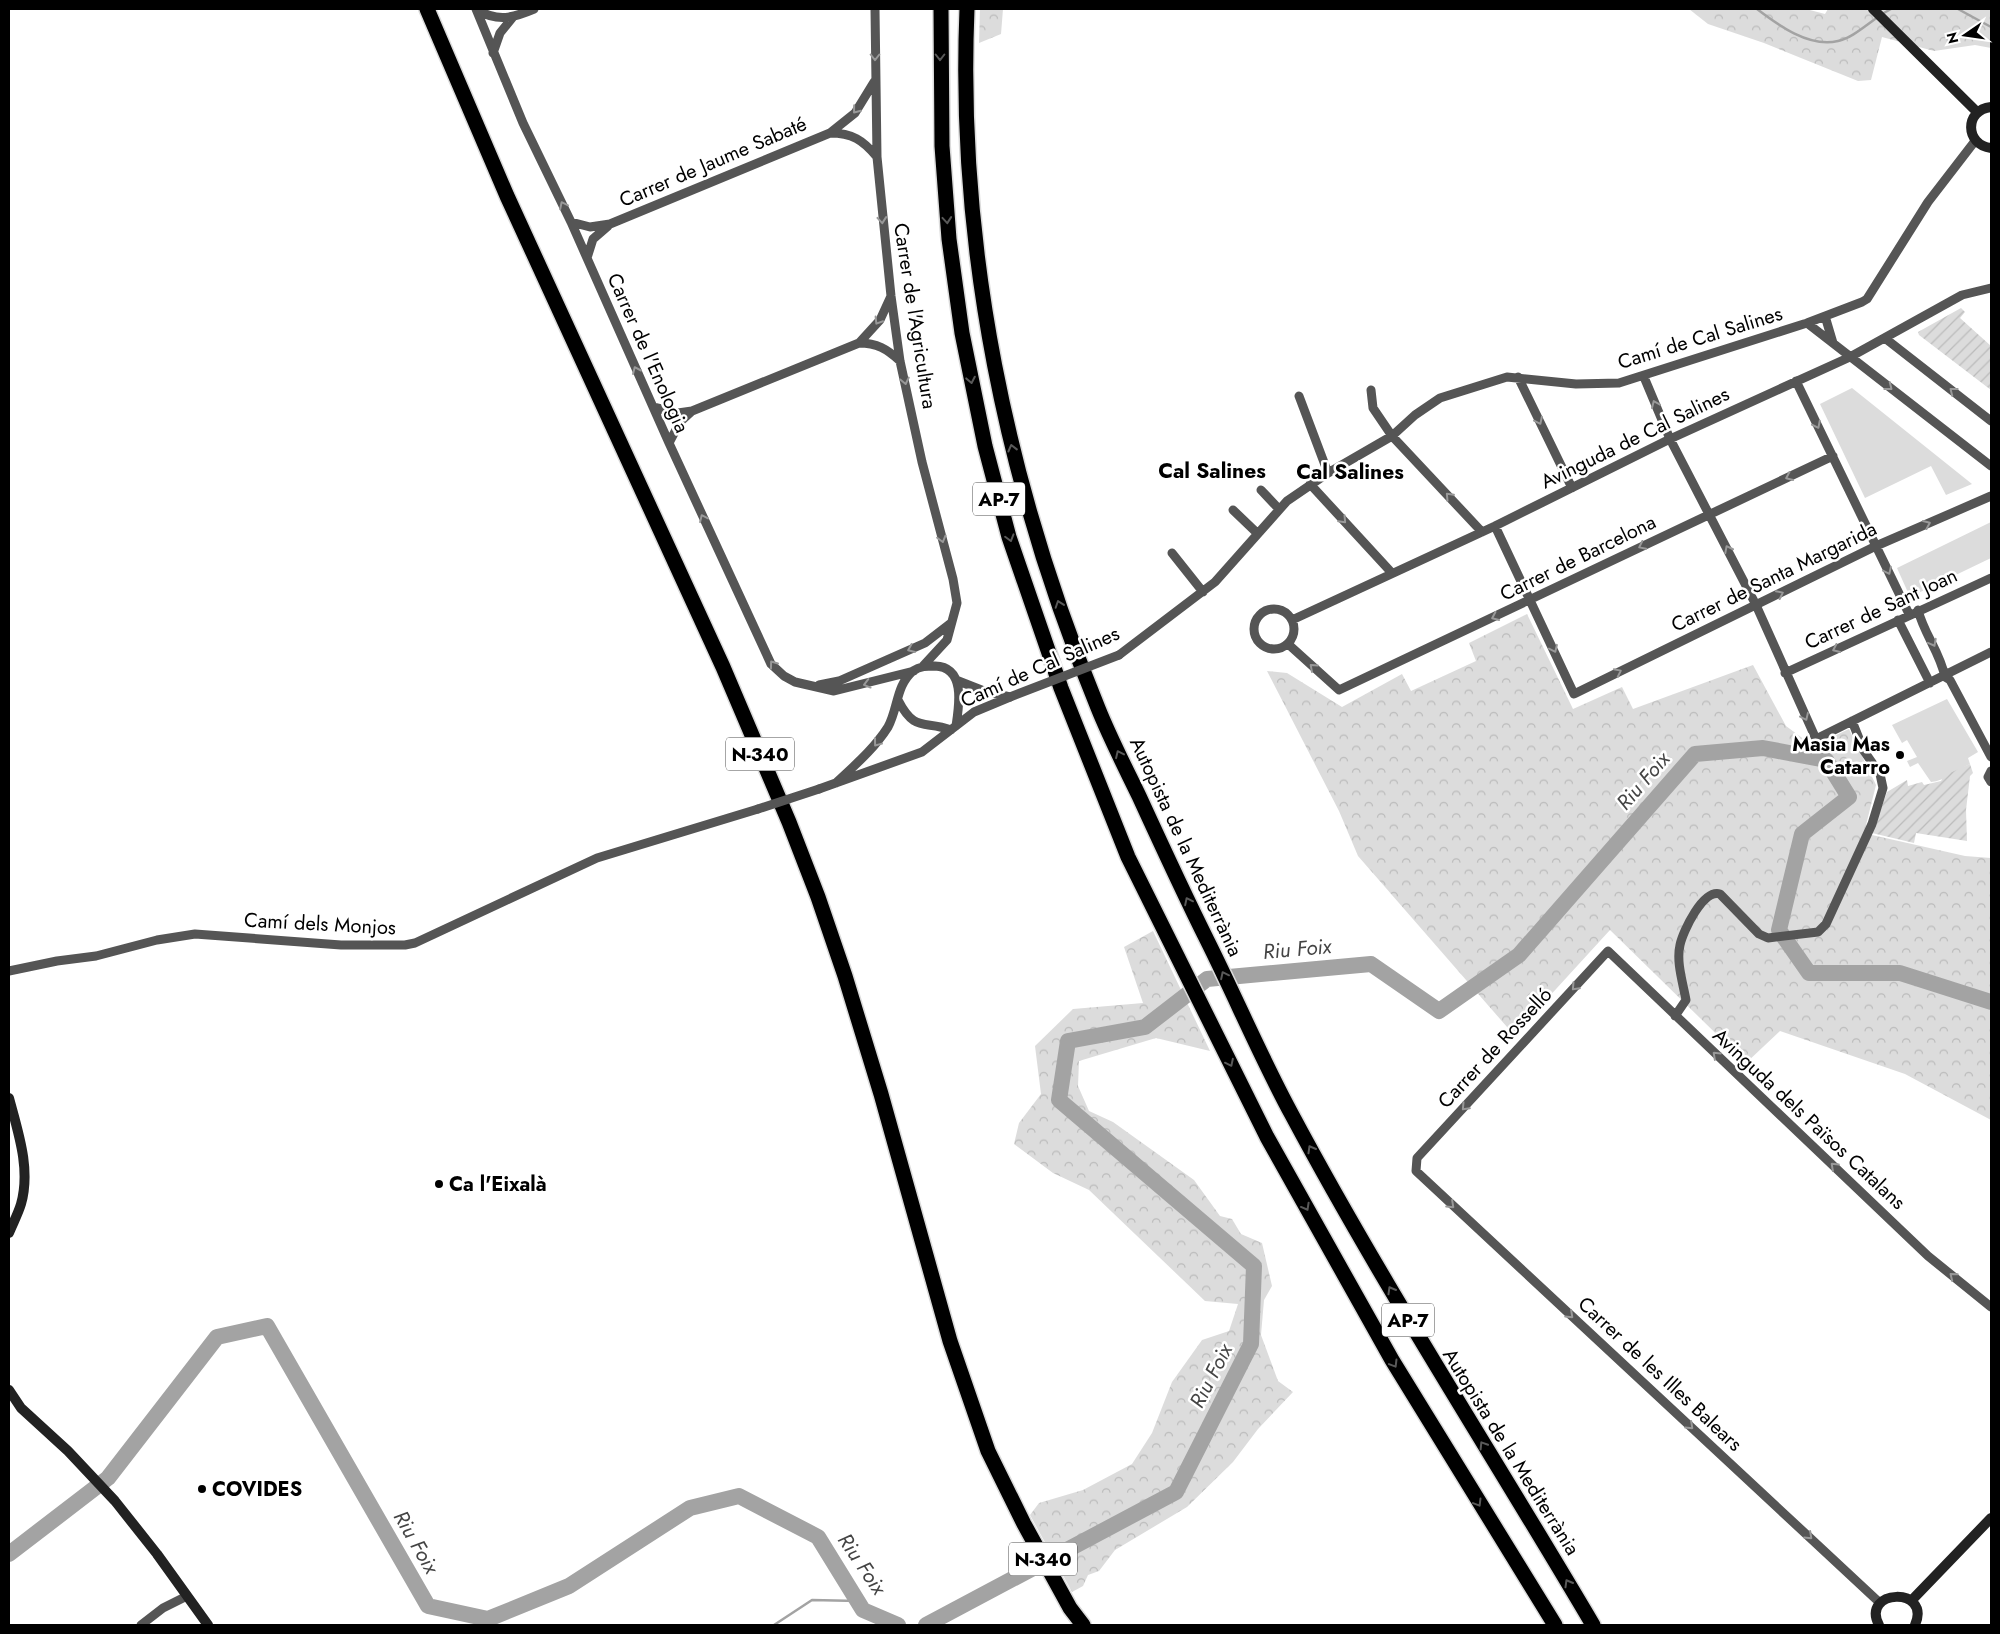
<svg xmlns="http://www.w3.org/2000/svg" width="2000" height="1634" font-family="Jost,sans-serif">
<defs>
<pattern id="forest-crowns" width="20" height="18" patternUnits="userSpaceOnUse" patternTransform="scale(1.25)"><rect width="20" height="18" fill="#dcdcdc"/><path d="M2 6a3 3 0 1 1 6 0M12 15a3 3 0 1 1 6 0" fill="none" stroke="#bbb"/></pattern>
<pattern id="garden-furrows" width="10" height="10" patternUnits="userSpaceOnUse" patternTransform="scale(1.25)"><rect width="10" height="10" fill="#dcdcdc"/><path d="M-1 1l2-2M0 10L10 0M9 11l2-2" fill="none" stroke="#bbb"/></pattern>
</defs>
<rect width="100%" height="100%" fill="#fff"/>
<path fill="url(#forest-crowns)" d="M 980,9 L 1003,9 L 1001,34 L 979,43 Z
M 1689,9 L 1806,9 L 1825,14 L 1828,9 L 1991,9 L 1991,48 L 1975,45 L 1934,51 L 1882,37 L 1871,80 L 1858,81 L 1764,43 L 1708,24 Z
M 1527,614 L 1573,709 L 1622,687 L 1633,709 L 1753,665 L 1786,726 L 1813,746 L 1849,729 L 1876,785 L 1865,829 L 1872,835 L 1965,856 L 1991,858 L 1991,1120 L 1905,1074 L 1780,1031 L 1746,1063 L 1610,930 L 1514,1035 L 1358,856 L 1339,811 L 1267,671 L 1287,673 L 1342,707 L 1402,674 L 1411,691 L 1476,661 L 1469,643 Z
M 1153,931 L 1210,1051 L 1156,1038 L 1079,1061 L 1078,1086 L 1089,1111 L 1113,1122 L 1194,1180 L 1220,1216 L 1232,1219 L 1241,1234 L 1262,1243 L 1272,1286 L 1264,1300 L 1261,1335 L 1278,1381 L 1293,1392 L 1258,1429 L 1233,1462 L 1187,1507 L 1115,1550 L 1099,1571 L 1088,1575 L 1083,1586 L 1072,1592 L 1030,1515 L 1039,1503 L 1083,1490 L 1132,1464 L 1152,1433 L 1172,1382 L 1202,1340 L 1229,1331 L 1238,1304 L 1205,1301 L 1089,1190 L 1053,1173 L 1014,1144 L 1019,1123 L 1041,1094 L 1035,1046 L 1073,1009 L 1143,1003 L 1124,947 Z"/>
<path fill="#dcdcdc" d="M 1852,388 L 1972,484 L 1946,495 L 1931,466 L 1865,498 L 1820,404 Z
M 1991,522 L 1991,558 L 1910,597 L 1897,568 Z
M 1947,699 L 1978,752 L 1968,758 L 1970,764 C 1957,770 1945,781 1931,782 L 1918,763 L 1910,767 L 1907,761 L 1917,757 L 1907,740 L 1902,743 L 1892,725 Z"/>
<path fill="url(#garden-furrows)" d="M 1961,308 L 1965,312 L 1960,318 L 1991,346 L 1991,390 L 1919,335 L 1918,332 Z
M 1970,764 L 1973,773 L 1970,776 L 1966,810 L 1967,841 L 1916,833 L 1914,843 L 1872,833 L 1887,792 L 1907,780 L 1908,786 L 1922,782 L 1924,785 L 1941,781 L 1946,772 L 1952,772 Z"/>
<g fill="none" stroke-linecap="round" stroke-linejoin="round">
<path stroke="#a3a3a3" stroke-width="2.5" d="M 1757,9 C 1778,25 1809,48 1838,41 C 1852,38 1866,25 1878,17
M 1958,9 L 1991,27
M 1882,14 L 1891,9
M 774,1625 L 812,1600 L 858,1601"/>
<path stroke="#a3a3a3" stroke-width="16" d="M 9,1554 L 108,1478 L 217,1337 L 267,1326 L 428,1606 L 488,1619 L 569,1586 L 690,1508 L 739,1496 L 818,1537 L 863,1610 L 898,1625
M 926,1625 L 1176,1492 L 1251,1344 L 1254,1266 L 1059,1100 L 1068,1041 L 1145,1027 L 1207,979 L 1371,964 L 1439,1011 L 1519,955 L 1695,754 L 1763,748 L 1826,760 L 1849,797 L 1802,834 L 1779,930 L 1809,973 L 1900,973 L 1991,1002"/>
<g stroke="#dbdbdb" stroke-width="18">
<path id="highway" d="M 427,9 L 507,196 L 723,667 L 789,822 L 818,897 L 845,976 L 881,1094 L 950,1341 L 988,1451 L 1024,1524 L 1070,1608 L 1083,1625
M 941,9 L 942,146 L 949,239 L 962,333 L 985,446 L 1009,537 L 1061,688 L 1128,857 L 1267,1137 L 1392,1360 L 1555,1625
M 967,9 C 957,248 1007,487 1098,708 C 1110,738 1125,767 1139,796 C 1161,844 1183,892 1207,940 C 1236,998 1261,1058 1292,1115 C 1385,1289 1493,1455 1593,1625"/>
</g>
<path stroke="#555" stroke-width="9" d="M 476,9 L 523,123 L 571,222 L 669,443 L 771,664 L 784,676 L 795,682 L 834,691 L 914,671
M 875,9 L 877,157 L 891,296 L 900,361 L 922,462 L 953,579 L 957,603 L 947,640 L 923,666
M 477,10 C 498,22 513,18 534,9
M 493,53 L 500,33 L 513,17
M 830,133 C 852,133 863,140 877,157
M 571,222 L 590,227 L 610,224 L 830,133 L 855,113 L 874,82
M 587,258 L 593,239 L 608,226
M 1825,316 L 1833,343
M 1807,323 L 1991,466
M 1886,339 L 1991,421
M 859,343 C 877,343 887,349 900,361
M 1518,377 L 1572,488
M 1644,377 L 1670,439 L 1756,605 L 1816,739 L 1991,652
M 1796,381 L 1909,614
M 1371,390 L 1373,408 L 1392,436 L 1482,532
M 1299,396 L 1328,473
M 653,407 L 678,413 L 692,411 L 859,343 L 880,320 L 891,296
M 669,443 L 680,422 L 691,412
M 1310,484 L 1391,572
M 1261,490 L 1278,508
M 1233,510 L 1257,533
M 1495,526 L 1574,694 L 1876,546 L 1991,496
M 1172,553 L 1203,592
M1254 629a20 20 0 1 1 40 0a20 20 0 1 1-40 0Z
M 1918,610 C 1924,634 1940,652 1945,677 L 1950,680 L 1991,757
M 1292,620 L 1495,526 L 1670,439 L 1850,357 L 1962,295 L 1991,288
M 1898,620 L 1930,683
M 1288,644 L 1339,690 L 1833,456
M 1119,655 L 1215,582 L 1287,501 L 1328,473 L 1392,436 L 1415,415 L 1440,398 L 1507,377 L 1576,384 L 1619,383 L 1807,323 L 1862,302 L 1867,299 L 1928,202 L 1975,141
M 1785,673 L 1991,578
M 956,680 L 984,691 L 1010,697
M 819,685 L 839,681 L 925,643 L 951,623
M 898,700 C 915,733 924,720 951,730
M 1991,771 L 1988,777 L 1991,782
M 836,783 C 855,765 874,749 888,727 C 898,709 896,685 913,671 C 920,666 927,666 935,666 C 966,667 959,706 956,726
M 819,789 L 922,752 L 974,712 L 1010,697
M 9,971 L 57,961 L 96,956 L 157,940 L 195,934 L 341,945 L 405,945 L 415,943 L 597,858 L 758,809
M 1675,1016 L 1686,1000 C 1683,983 1676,962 1680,945 C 1683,931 1703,889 1720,894 L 1759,934 L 1768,938 L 1818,932 L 1826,924 L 1872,824 L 1883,788 L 1880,774 L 1864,751 L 1852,721
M 1880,1603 L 1416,1171 L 1417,1158 L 1608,951 L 1928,1256 L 1991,1307
M 141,1625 L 163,1608 L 187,1596"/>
<path stroke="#222" stroke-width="10" d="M 1873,9 L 1977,112
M 1991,107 C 1964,110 1965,145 1991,148
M 9,1098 C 18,1132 31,1169 21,1204 C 18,1214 13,1223 9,1233
M 9,1390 L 21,1408 L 68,1451 L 115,1501 L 157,1554 L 208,1625
M 1911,1601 L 1991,1518
M 1879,1625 C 1860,1589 1932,1586 1915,1625"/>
<use href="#highway" stroke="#000" stroke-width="15"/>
<path stroke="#555" stroke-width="9" d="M 1010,697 L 1119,655
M 758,809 L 819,789"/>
</g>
<defs><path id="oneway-chevron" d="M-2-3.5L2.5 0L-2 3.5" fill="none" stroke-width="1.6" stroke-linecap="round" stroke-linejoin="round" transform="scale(1.25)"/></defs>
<g stroke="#999">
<use href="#oneway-chevron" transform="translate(875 57) rotate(90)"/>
<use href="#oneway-chevron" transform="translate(856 110) rotate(129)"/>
<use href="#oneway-chevron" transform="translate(563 205) rotate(-116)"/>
<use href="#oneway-chevron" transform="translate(882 220) rotate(85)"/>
<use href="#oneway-chevron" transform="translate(878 321) rotate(122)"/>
<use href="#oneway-chevron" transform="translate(636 370) rotate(-114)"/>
<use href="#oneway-chevron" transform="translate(905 381) rotate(78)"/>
<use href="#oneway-chevron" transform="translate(1889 387) rotate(38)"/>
<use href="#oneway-chevron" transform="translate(1953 391) rotate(-142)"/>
<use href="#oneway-chevron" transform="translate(1655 404) rotate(-113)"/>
<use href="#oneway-chevron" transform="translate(1539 421) rotate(64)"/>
<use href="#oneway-chevron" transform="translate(1817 425) rotate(63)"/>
<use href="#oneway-chevron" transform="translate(1789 477) rotate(155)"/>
<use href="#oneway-chevron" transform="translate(1449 496) rotate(-133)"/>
<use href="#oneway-chevron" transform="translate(703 518) rotate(-115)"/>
<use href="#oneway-chevron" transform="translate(1343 520) rotate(47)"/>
<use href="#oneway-chevron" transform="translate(1927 524) rotate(-24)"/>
<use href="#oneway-chevron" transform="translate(942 539) rotate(75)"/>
<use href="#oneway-chevron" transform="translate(1642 546) rotate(154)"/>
<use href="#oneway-chevron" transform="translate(1728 549) rotate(-117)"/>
<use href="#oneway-chevron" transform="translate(1888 571) rotate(64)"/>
<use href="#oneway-chevron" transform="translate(1780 594) rotate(-26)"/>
<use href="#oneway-chevron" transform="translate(1495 617) rotate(155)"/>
<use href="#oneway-chevron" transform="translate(1933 643) rotate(62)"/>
<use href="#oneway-chevron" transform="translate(911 649) rotate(157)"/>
<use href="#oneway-chevron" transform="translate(1554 649) rotate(65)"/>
<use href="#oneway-chevron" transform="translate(1836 649) rotate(155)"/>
<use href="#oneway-chevron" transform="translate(773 664) rotate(-126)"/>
<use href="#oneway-chevron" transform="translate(1313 667) rotate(-138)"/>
<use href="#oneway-chevron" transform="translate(1618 672) rotate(-26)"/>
<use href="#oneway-chevron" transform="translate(867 684) rotate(165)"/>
<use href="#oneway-chevron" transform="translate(1805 717) rotate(65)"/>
<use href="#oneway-chevron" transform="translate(877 743) rotate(127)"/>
<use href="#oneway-chevron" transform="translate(1575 987) rotate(133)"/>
<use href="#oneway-chevron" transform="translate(1716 1055) rotate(-137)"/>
<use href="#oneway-chevron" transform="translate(1465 1107) rotate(133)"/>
<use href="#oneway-chevron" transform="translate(1834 1166) rotate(-137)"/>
<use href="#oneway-chevron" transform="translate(1451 1205) rotate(43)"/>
<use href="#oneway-chevron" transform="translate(1953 1276) rotate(-141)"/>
<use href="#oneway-chevron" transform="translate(1570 1315) rotate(43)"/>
<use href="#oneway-chevron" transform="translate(1690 1426) rotate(43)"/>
<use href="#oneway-chevron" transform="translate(1809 1536) rotate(43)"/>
</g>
<g stroke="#595959">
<use href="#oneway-chevron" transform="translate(940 57) rotate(90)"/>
<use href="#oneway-chevron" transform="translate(947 220) rotate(85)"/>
<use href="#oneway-chevron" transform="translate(971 380) rotate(79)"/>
<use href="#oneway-chevron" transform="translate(1012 448) rotate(-104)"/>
<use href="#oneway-chevron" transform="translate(1010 538) rotate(74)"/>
<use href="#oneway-chevron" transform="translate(1059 604) rotate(-109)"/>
<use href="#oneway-chevron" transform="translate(1119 754) rotate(-115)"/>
<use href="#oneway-chevron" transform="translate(1188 901) rotate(-116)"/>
<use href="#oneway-chevron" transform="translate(1224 975) rotate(-116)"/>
<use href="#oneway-chevron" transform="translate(1230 1063) rotate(64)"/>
<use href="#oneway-chevron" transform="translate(1311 1149) rotate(-120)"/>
<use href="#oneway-chevron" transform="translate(1306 1207) rotate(61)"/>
<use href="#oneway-chevron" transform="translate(1391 1290) rotate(-120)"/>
<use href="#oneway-chevron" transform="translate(1394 1364) rotate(59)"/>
<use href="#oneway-chevron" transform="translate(1483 1445) rotate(-122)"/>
<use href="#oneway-chevron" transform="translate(1478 1503) rotate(59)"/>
<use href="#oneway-chevron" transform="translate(1568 1583) rotate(-120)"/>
</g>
<g fill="#000" stroke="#fff" stroke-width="2">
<circle cx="1900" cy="755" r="5"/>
<circle cx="439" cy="1184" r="5"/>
<circle cx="202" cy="1489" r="5"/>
</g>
<g text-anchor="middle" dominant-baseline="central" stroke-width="5" stroke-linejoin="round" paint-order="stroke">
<g fill="#fff" stroke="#4c4c4c" stroke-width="1">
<rect x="973" y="482.5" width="52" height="33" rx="4"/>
<rect x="726" y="737.5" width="68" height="33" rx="4"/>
<rect x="1382" y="1303.5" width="52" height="33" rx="4"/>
<rect x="1009" y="1542.5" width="68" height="33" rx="4"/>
</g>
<g font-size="19" font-weight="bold" fill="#000">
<text x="999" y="499">AP-7</text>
<text x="760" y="754">N-340</text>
<text x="1408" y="1320">AP-7</text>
<text x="1043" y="1559">N-340</text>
</g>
<g font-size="20" fill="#000" stroke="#fff">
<text transform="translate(713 162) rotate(-23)">Carrer de Jaume Sabaté</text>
<text transform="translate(915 316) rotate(81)">Carrer de l'Agricultura</text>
<text transform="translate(1700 338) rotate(-17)">Camí de Cal Salines</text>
<text transform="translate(648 353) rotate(66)">Carrer de l'Enologia</text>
<text transform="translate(1635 438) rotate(-26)">Avinguda de Cal Salines</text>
<text transform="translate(1578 558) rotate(-26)">Carrer de Barcelona</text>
<text transform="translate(1774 577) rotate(-26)">Carrer de Santa Margarida</text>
<text transform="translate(1881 609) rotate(-25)">Carrer de Sant Joan</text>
<text transform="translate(1040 667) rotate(-24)">Camí de Cal Salines</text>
<text transform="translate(1186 847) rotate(65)">Autopista de la Mediterrània</text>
<text transform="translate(320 924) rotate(3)">Camí dels Monjos</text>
<text transform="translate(1495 1048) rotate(-47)">Carrer de Rosselló</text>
<text transform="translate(1809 1119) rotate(43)">Avinguda dels Països Catalans</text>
<text transform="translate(1660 1374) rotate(43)">Carrer de les Illes Balears</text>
<text transform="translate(1511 1452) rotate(58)">Autopista de la Mediterrània</text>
</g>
<g font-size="20" font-weight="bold" fill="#000" stroke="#fff" text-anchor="start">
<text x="1890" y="744" text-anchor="end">Masia Mas<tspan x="1890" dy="23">Catarro</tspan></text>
<text x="449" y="1184">Ca l'Eixalà</text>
<text x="212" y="1489">COVIDES</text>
</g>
<g font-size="21" font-weight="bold" fill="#000" stroke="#fff">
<text x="1212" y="471">Cal Salines</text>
<text x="1350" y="472">Cal Salines</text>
</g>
<g font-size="21" font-style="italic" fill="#444" stroke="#fff">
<text transform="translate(1643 781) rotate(-49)">Riu Foix</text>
<text transform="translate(1297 949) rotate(-5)">Riu Foix</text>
<text transform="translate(1211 1376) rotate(-63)">Riu Foix</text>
<text transform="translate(416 1542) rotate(60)">Riu Foix</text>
<text transform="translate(862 1564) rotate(56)">Riu Foix</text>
</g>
</g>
<rect width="2000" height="1634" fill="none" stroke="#000000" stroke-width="20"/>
<g transform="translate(1965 35) rotate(257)" stroke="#ffffff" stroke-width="4" paint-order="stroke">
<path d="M0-4L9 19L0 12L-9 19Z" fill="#000000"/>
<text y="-8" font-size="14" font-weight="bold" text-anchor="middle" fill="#000000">N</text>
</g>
</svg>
